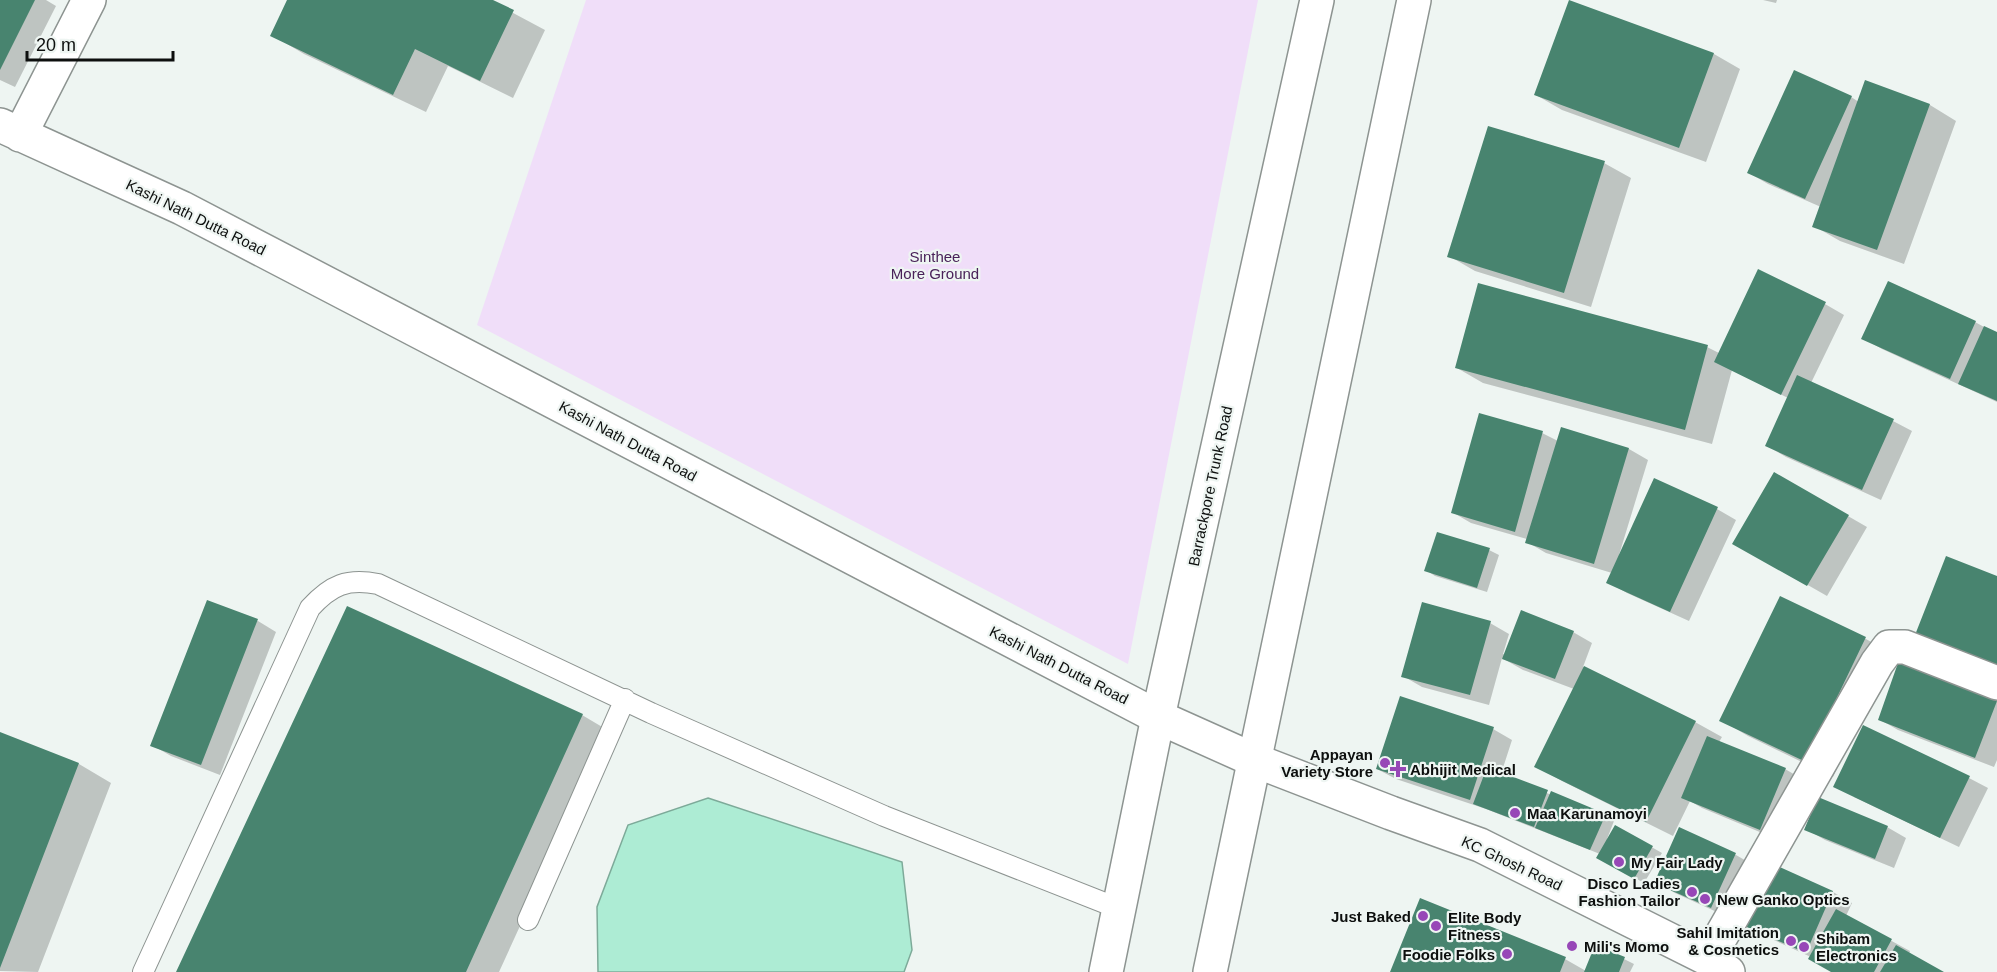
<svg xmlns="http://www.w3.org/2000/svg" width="1997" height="972" font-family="Arial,sans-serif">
<rect width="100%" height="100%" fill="#eef5f2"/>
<path fill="#f0def9" d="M 586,0 L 1258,0 L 1128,664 L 477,325 Z"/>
<path fill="#adecd4" stroke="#7daa99" stroke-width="1.5" d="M 708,798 L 902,862 L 912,950 L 904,972 L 598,972 L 597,907 L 628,825 Z"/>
<path fill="#0003" d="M 0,0 L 46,0 L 56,6 L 15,87 L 0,80 Z
M 288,0 L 489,0 L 545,30 L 513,98 L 448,66 L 426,112 L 304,54 L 272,35 Z
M 1763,0 L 1777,0 L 1776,3 Z
M 1570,1 L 1714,54 L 1740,69 L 1706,162 L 1562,110 L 1536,95 Z
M 1866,82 L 1930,105 L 1956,121 L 1904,264 L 1840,241 L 1814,226 L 1821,207 L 1768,184 L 1749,173 L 1851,97 L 1859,102 Z
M 1604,163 L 1631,178 L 1591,307 L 1475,271 L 1449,256 Z
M 1825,304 L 1844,315 L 1811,383 L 1893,421 L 1912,431 L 1881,500 L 1786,457 L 1767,446 L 1788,398 L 1732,370 L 1712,444 L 1483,383 L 1457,368 L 1707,347 L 1719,353 Z
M 1975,322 L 1997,334 L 1997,402 L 1882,349 L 1863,338 Z
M 1562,429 L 1629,449 L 1648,460 L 1619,555 L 1621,555 L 1655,480 L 1717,509 L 1736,520 L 1689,621 L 1627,593 L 1608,582 L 1612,573 L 1546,553 L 1527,542 L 1527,539 L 1471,523 L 1452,512 L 1542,433 L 1558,441 Z
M 1775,474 L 1867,527 L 1827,596 L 1734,543 Z
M 1489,550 L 1499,555 L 1487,592 L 1435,576 L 1426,570 Z
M 1780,598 L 1866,639 L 1892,654 L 1833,777 L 1748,736 L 1721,720 Z
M 208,602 L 258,621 L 276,632 L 220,775 L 171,756 L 152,745 Z
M 1490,623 L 1509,634 L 1503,654 L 1505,655 L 1573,632 L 1592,643 L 1583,667 L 1695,722 L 1722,737 L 1719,742 L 1785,769 L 1804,780 L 1779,840 L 1702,808 L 1690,801 L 1673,836 L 1562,781 L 1536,766 L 1574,689 L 1523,670 L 1502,658 L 1489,705 L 1422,687 L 1403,676 Z
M 1900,662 L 1997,702 L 1997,760 L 1994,767 L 1898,730 L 1879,719 Z
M 582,715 L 609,731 L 499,972 L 177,972 Z
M 1493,729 L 1512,740 L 1501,774 L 1614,821 L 1607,839 L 1609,840 L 1616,827 L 1662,853 L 1644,883 L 1598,857 L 1600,854 L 1486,809 L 1396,779 L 1377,769 Z
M 0,734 L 79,764 L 111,783 L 38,972 L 0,971 Z
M 1969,778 L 1988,788 L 1959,847 L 1854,797 Z
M 1887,827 L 1906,838 L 1894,868 L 1825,840 L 1806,829 Z
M 1680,829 L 1736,855 L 1755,866 L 1730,918 L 1675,893 L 1656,882 Z
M 1772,865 L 1833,892 L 1852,903 L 1846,916 L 1910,951 L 1909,954 L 1941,972 L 1833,972 L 1811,957 L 1765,936 L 1746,925 Z
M 1565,959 L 1586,971 L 1624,959 L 1634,964 L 1630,972 L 1391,972 Z"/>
<path fill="#48846f" d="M 0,0 L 35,0 L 0,70 Z
M 287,0 L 493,0 L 514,10 L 480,81 L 415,49 L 393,95 L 270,36 Z
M 1569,0 L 1714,53 L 1679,148 L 1534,95 Z
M 1794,70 L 1852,96 L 1805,199 L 1747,173 Z
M 1865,80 L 1930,104 L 1877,250 L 1812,227 Z
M 1488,126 L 1605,161 L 1564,293 L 1447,257 Z
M 1758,269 L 1826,302 L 1781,395 L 1714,362 Z
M 1888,281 L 1976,321 L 1950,379 L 1861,339 Z
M 1478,283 L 1708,345 L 1685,430 L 1455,368 Z
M 1984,326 L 1997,332 L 1997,401 L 1958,384 Z
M 1797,375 L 1894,419 L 1862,490 L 1765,446 Z
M 1479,413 L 1543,431 L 1515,532 L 1451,513 Z
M 1561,427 L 1629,448 L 1594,564 L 1525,543 Z
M 1774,472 L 1849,515 L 1807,586 L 1732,544 Z
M 1654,478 L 1718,507 L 1670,612 L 1606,583 Z
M 1437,532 L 1490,548 L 1477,588 L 1424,571 Z
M 1946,556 L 1997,576 L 1997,667 L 1915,635 Z
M 1780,596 L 1866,637 L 1806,762 L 1719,721 Z
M 207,600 L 258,619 L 201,765 L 150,746 Z
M 1422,602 L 1491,621 L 1470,695 L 1401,677 Z
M 347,606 L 583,714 L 466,972 L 176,972 Z
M 1521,610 L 1574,631 L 1555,679 L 1502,659 Z
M 1899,660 L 1997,701 L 1975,758 L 1878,720 Z
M 1584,666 L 1696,721 L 1646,822 L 1534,767 Z
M 1400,696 L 1494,727 L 1470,800 L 1376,769 Z
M 1863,725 L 1970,776 L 1940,838 L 1833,787 Z
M 0,732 L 79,763 L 0,968 Z
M 1707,736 L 1786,768 L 1760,830 L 1681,798 Z
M 1487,767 L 1548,790 L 1534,827 L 1473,804 Z
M 1551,791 L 1606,814 L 1590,850 L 1535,828 Z
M 1818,797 L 1888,826 L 1875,859 L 1804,830 Z
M 1615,825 L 1653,846 L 1634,879 L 1596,858 Z
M 1679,827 L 1736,853 L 1711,908 L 1654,883 Z
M 1771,863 L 1833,891 L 1806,953 L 1744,926 Z
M 1420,898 L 1566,957 L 1560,972 L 1390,972 Z
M 1836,909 L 1892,939 L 1874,972 L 1831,972 L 1808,959 Z
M 1595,945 L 1625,957 L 1619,972 L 1584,972 Z
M 1896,945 L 1944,972 L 1880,972 Z"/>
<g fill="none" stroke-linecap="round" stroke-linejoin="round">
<g stroke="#8d9491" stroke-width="22">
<path id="lane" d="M 528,920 L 625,699
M 143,972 L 310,608 C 331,585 347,578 378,584 L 651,713 L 884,816 L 1120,909"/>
</g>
<g stroke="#8d9491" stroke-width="36">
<path id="street" d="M 0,125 L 182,208 L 1158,717 L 1254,760 L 1391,813 L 1480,845 L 1708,959 L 1728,972
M 20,135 L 89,0
M 1708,959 L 1877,663 L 1889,647 L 1905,647 L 1997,683"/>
</g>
<g stroke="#8d9491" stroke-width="36">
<path id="primary" d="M 1106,972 L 1158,717 L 1317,0
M 1210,972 L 1414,0"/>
</g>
<use href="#lane" stroke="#fff" stroke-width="20"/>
<use href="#street" stroke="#fff" stroke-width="33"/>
<use href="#primary" stroke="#fff" stroke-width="33"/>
</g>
<g fill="#9747b7" stroke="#eef5f2" stroke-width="2">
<circle cx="1385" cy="763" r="6"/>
<path d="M1395 760h6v6h6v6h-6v6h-6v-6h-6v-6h6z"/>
<circle cx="1515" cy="813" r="6"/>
<circle cx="1619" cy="862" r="6"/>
<circle cx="1692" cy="892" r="6"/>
<circle cx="1705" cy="899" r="6"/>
<circle cx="1423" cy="916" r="6"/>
<circle cx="1436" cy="926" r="6"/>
<circle cx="1791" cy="941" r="6"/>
<circle cx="1572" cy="946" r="6"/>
<circle cx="1804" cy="947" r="6"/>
<circle cx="1507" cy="954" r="6"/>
</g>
<g text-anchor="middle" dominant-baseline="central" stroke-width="4.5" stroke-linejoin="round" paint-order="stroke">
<g font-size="15" fill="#0d0f0e" stroke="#eef5f2">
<text transform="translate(196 217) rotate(26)">Kashi Nath Dutta Road</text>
<text transform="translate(628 441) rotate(28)">Kashi Nath Dutta Road</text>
<text transform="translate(1210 486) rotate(-78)">Barrackpore Trunk Road</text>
<text transform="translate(1059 665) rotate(27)">Kashi Nath Dutta Road</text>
<text transform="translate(1512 863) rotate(25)">KC Ghosh Road</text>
</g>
<g font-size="15" fill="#492259" stroke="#eef5f2">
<text x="935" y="256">Sinthee<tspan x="935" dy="17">More Ground</tspan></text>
</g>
<g font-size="15" font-weight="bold" fill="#0d0f0e" stroke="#eef5f2" text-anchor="start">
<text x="1373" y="754" text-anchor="end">Appayan<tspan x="1373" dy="17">Variety Store</tspan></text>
<text x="1410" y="769">Abhijit Medical</text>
<text x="1527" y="813">Maa Karunamoyi</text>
<text x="1631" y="862">My Fair Lady</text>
<text x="1680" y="883" text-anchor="end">Disco Ladies<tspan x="1680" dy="17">Fashion Tailor</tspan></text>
<text x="1717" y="899">New Ganko Optics</text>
<text x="1411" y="916" text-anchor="end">Just Baked</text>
<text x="1448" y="917">Elite Body<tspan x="1448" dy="17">Fitness</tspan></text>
<text x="1779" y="932" text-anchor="end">Sahil Imitation<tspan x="1779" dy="17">&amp; Cosmetics</tspan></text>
<text x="1816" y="938">Shibam<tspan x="1816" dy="17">Electronics</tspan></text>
<text x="1584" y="946">Mili's Momo</text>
<text x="1495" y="954" text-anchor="end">Foodie Folks</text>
</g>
</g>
<path d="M27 51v9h146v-9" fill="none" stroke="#0d0f0e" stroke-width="3"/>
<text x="36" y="51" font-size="18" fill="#0d0f0e" stroke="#eef5f2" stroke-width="4.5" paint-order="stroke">20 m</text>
</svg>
